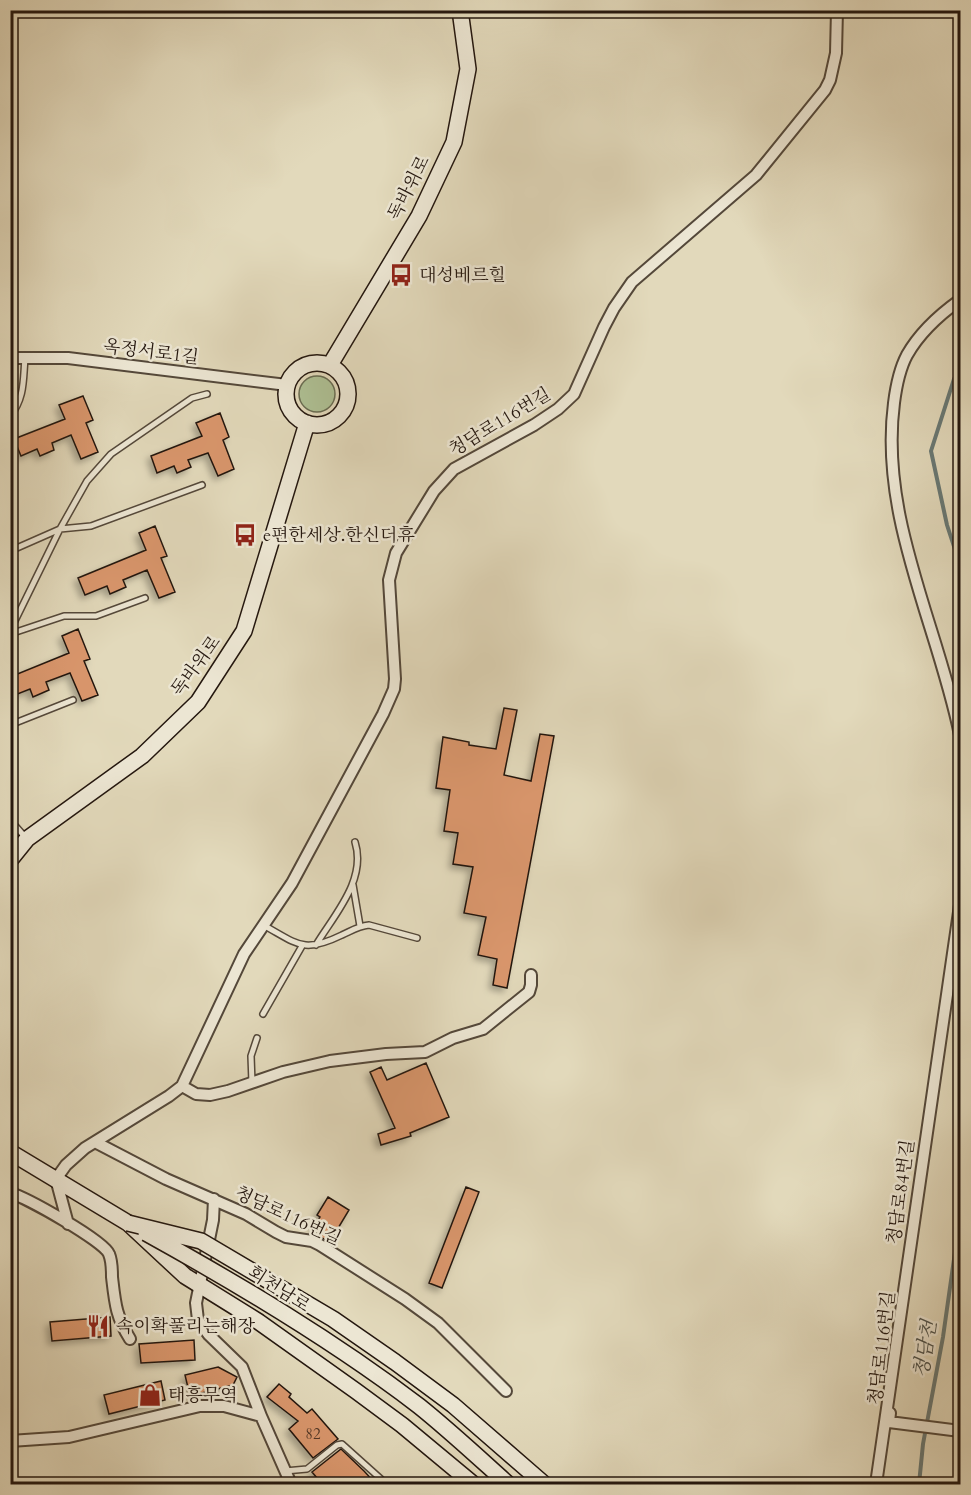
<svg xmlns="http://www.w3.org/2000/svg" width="971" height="1495" font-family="Cardo,'Noto Serif KR',serif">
<defs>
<filter id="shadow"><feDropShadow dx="-4" dy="4" stdDeviation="3" flood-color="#0004"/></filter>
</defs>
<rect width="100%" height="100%" fill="#e2d9bb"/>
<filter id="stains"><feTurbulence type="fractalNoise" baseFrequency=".00333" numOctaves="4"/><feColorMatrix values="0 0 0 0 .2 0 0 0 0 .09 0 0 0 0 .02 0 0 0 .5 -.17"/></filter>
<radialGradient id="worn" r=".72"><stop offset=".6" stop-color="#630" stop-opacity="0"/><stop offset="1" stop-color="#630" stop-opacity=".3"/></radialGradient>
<path fill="#aec094" stroke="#696c52" stroke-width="1.5" d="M299 394a18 18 0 1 1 36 0a18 18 0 1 1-36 0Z"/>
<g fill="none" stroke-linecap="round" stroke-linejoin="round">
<path stroke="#687874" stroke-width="4" d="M 960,373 L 954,379 L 931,451 L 947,525 L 960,565
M 919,1484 L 923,1444 L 943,1337 L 960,1217"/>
</g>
<path fill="#d9966c" stroke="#24170f" stroke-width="1.5" filter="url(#shadow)" d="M 83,396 L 93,420 L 86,423 L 98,452 L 81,459 L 71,435 L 52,443 L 54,450 L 40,456 L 37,449 L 21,456 L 14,439 L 65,419 L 59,405 Z
M 220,413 L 229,437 L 223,440 L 234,469 L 218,476 L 208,453 L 188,460 L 191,467 L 177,473 L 174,466 L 157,473 L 151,456 L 202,436 L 196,423 Z
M 155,526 L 167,556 L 161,558 L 175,592 L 159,598 L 147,570 L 123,580 L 126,587 L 110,594 L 107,586 L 85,595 L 78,578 L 146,550 L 139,533 Z
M 78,629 L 90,659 L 84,661 L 98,695 L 82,701 L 70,673 L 46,682 L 49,690 L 33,697 L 30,689 L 10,697 L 10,677 L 69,653 L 62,636 Z
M 504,708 L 517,710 L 504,775 L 531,781 L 540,734 L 554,736 L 507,988 L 493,985 L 497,959 L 478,955 L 486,917 L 464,913 L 473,867 L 453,864 L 458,833 L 444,831 L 450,790 L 436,788 L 443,737 L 469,742 L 469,745 L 496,749 Z
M 426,1063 L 449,1117 L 410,1133 L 411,1136 L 381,1145 L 378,1134 L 395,1128 L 370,1072 L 381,1067 L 387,1080 Z
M 466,1187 L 479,1192 L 442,1288 L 429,1283 Z
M 328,1197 L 349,1210 L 331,1240 L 329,1239 L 328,1241 L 318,1236 L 320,1232 L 313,1228 L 320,1217 L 317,1215 Z
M 110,1317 L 111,1336 L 52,1341 L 50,1322 Z
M 194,1340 L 195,1360 L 141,1363 L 139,1344 Z
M 218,1367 L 237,1377 L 233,1385 L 190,1396 L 185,1375 Z
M 161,1381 L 165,1400 L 109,1414 L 104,1395 Z
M 279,1384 L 291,1394 L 289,1397 L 307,1413 L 312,1409 L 338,1439 L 313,1458 L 289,1429 L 298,1421 L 267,1397 Z
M 341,1449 L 364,1471 L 377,1485 L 323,1485 L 312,1472 Z"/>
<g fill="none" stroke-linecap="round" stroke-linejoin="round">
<g stroke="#54483a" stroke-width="8">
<path id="lane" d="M 10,417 C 25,397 23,381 25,358
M 10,551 L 60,529 L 91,526 L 202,485
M 10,631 L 60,529 L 87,481 L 111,454 L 192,398 L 207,394
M 10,634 L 64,616 L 96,616 L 145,598
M 10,725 L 73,700
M 10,820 L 26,838
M 353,885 L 360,926
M 263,925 C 298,944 303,954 342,935 C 351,931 358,926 369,925 L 417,938
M 316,945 C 334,915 367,880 355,842
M 263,1014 L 302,946
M 252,1083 L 251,1056 L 257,1038
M 285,1471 L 307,1469 L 337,1445 L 342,1444 L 381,1479 L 383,1484"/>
</g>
<g stroke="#54483a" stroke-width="14">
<path id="street" d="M 960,300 C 939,315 920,332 907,355 C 899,370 896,387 894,403 C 879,517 938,626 960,735
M 10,358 L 68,358 L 287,385
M 182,1086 L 196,1094 L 210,1095 L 228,1091 L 283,1072 L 330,1061 L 386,1054 L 425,1052 L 453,1038 L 483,1029 L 529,992 L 531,985 L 531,975
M 95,1142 L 166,1179 L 246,1214 L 276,1232 L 286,1237 L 312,1241 L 320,1245 L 405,1299 L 438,1323 L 506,1391
M 10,1193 C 26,1197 104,1241 109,1254 C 112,1261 112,1270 112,1277 C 115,1303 116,1317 130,1339
M 214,1199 L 213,1220 L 196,1303 L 198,1320 L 209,1335 L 242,1367 L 261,1416
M 68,1224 L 56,1179 L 66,1165 L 85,1148 L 169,1096 L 182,1086 L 244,954 L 292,883 L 383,714 L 394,689 L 395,679 L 389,580 L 396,553 L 434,491 L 454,469 L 534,425 L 558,409 L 574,394 L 604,327 L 614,308 L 632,282 L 756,175 L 825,90 L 830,80 L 836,53 L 837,10
M 890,1413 L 889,1422 L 960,1431
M 10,1441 L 69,1437 L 200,1406 L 224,1406 L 261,1416 L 291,1484
M 876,1484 L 960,905"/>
</g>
<g stroke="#24170f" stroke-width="18">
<path id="secondary" d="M286 394a31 31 0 1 1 62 0a31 31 0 1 1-62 0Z
M 330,365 L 419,216 L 454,142 L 468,69 L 460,10
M 10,860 L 27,839 L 142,756 L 198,702 L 244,631 L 307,423
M 10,1152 L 128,1223 L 185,1276 L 259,1322 L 356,1391 L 402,1425 L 473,1484"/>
</g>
<use href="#lane" stroke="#ece6d3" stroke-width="5"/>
<use href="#street" stroke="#ece6d3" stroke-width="10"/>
<use href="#secondary" stroke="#ece6d3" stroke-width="15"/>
<g stroke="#24170f" stroke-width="18" stroke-linecap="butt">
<path id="secondary-bridge" d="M 128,1223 L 201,1241 L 333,1319 L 395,1362 L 453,1405 L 544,1484
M 146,1233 C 240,1285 334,1341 419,1406 C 449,1430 479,1458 508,1484"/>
</g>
<use href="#secondary-bridge" stroke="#ece6d3" stroke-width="15"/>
</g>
<defs>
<g id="bus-bare" transform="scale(1.8)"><path d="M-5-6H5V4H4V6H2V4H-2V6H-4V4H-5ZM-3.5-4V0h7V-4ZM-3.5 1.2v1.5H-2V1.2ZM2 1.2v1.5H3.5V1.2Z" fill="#8f2418" stroke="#ece6d3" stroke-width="2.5" paint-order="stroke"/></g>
<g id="restaurant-bare" transform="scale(1.8)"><path d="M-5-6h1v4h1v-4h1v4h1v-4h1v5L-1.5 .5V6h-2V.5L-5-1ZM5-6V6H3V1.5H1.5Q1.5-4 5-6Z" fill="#8f2418" stroke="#ece6d3" stroke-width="2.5" paint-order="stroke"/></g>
<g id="shop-bare" transform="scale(1.8)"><path d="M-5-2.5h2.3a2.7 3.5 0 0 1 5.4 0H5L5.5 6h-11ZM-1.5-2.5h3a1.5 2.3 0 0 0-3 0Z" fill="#8f2418" stroke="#ece6d3" stroke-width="2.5" paint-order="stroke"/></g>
</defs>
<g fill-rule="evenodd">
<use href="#bus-bare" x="401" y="275"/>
<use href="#bus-bare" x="245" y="535"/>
<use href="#restaurant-bare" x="98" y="1326"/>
<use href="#shop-bare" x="150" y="1395"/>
</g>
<g text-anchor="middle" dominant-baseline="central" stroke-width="5" stroke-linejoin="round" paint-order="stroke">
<g font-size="15" fill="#513726">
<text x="313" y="1434">82</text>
</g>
<g font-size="18" fill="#24170f" stroke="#ece6d3">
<text transform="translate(409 188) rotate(-63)">독바위로</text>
<text transform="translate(151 352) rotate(7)">옥정서로1길</text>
<text transform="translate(500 422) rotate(-31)">청담로116번길</text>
<text transform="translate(196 666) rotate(-54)">독바위로</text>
<text transform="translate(901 1192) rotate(-82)">청담로84번길</text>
<text transform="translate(288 1216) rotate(25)">청담로116번길</text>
<text transform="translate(279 1289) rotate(33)">회천남로</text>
<text transform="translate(882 1348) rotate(-83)">청담로116번길</text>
</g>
<g font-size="18" fill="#24170f" stroke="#ece6d3" text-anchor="start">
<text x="419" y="275">대성베르힐</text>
<text x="263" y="535">e편한세상.한신더휴</text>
<text x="116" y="1326">속이확풀리는해장</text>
<text x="168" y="1395">태흥무역</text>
</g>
<g font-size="20" font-style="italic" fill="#4c504a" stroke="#ece6d3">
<text transform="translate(925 1349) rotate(-81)">청담천</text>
</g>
</g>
<rect width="971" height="1495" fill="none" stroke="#e2d9bb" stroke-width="36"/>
<rect x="12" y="12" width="947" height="1471" fill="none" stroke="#24170f" stroke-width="3"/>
<rect x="18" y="18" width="935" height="1459" fill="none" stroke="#24170f" stroke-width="1.5"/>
<rect width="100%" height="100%" filter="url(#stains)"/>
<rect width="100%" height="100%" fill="url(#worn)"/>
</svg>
